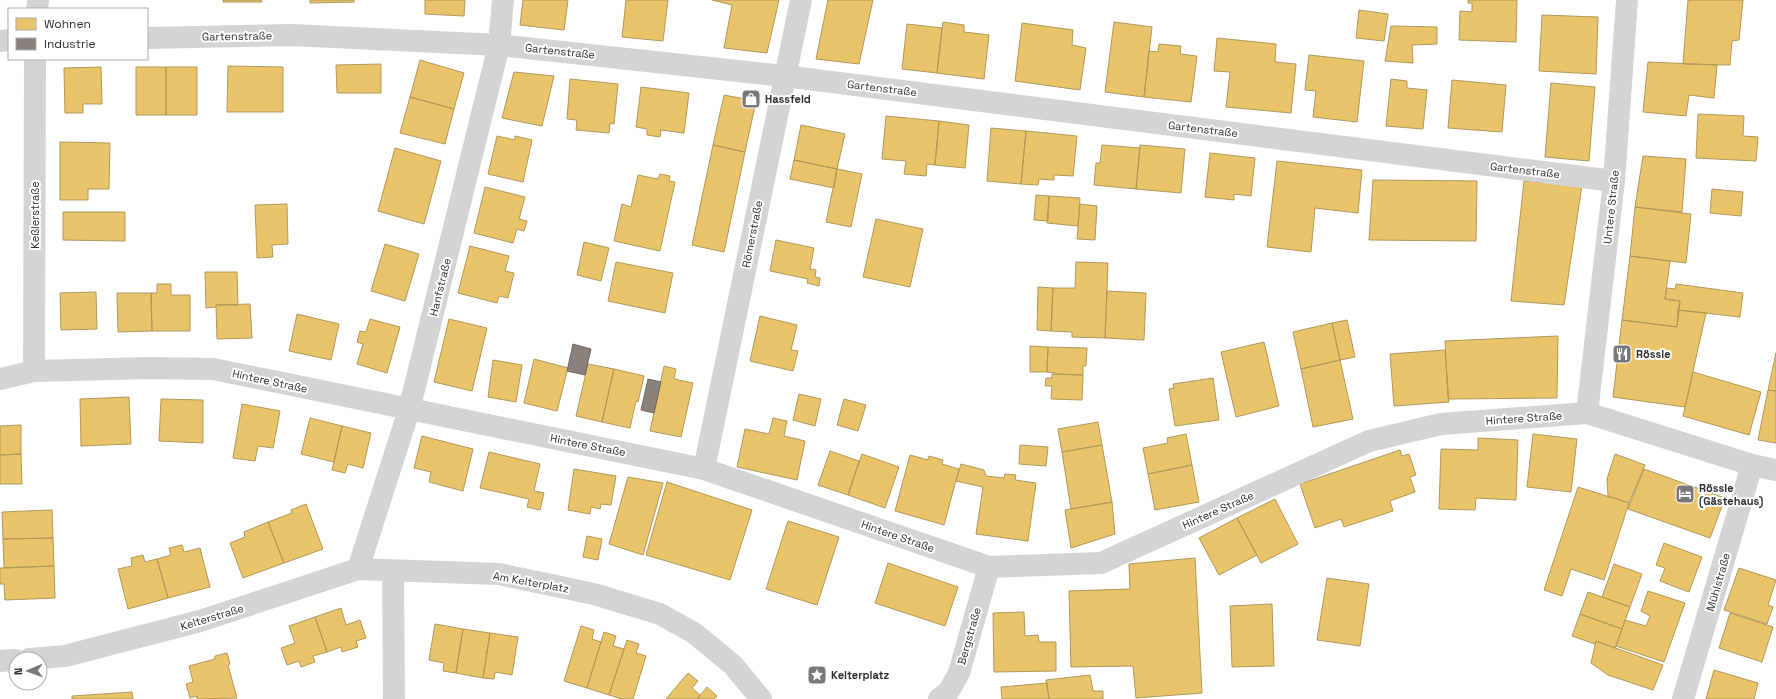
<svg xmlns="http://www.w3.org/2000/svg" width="1776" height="699" font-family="'Space Grotesk',sans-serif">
<rect width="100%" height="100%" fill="#fff"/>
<path fill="#e9c46a" stroke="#b19758" d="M 223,0 L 261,0 L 262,2 L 223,2 Z
M 310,0 L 354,0 L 354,2 L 310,3 Z
M 425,0 L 465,0 L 464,16 L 425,14 Z
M 523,0 L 568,0 L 564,30 L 520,25 Z
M 626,0 L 668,0 L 663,41 L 622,37 Z
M 712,0 L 779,0 L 767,53 L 724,48 L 732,5 Z
M 828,0 L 873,0 L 859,64 L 816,59 Z
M 1468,0 L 1517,0 L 1516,42 L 1459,40 L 1460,11 L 1472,12 L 1472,3 L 1468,3 Z
M 1688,0 L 1743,0 L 1739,40 L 1732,41 L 1730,65 L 1683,64 Z
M 1359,10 L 1388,14 L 1384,41 L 1356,38 Z
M 1542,15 L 1598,17 L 1596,74 L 1539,71 Z
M 943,22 L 964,25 L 964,32 L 989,35 L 984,79 L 937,73 Z
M 1114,22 L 1152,27 L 1144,97 L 1105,92 Z
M 1022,23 L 1073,30 L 1072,45 L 1086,48 L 1080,90 L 1015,81 Z
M 907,24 L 942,28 L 937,73 L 902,69 Z
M 1391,26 L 1437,27 L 1437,44 L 1412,45 L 1413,63 L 1385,61 Z
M 1217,38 L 1276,44 L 1275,62 L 1296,64 L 1291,113 L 1226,107 L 1230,72 L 1214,71 Z
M 1159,44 L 1181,46 L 1180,54 L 1197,56 L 1191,102 L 1144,97 L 1149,51 L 1158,52 Z
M 1309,55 L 1364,61 L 1357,122 L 1313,117 L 1316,91 L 1305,90 Z
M 420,60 L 464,73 L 454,109 L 410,97 Z
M 1648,62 L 1717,65 L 1714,98 L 1689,95 L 1686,116 L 1643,112 Z
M 381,64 L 381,93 L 337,93 L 336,65 Z
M 228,66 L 283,67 L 283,112 L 227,112 Z
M 101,67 L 102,104 L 83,104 L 83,113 L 65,113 L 64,68 Z
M 136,67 L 166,67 L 166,115 L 136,115 Z
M 166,67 L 197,67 L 197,115 L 166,115 Z
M 514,72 L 554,76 L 542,126 L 502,118 Z
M 570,79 L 618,84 L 614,124 L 610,123 L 609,133 L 576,130 L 577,120 L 567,119 Z
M 1391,79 L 1407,81 L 1407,88 L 1427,90 L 1423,129 L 1386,126 Z
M 1452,80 L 1506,85 L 1502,132 L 1448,128 Z
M 1551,83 L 1595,87 L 1589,161 L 1545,157 Z
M 641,87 L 689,93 L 684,133 L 661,130 L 660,137 L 647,135 L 647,129 L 636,127 Z
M 724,95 L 756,101 L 745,152 L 713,145 Z
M 410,97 L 454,109 L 445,144 L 400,133 Z
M 1698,114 L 1744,116 L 1743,136 L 1758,137 L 1756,161 L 1696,158 Z
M 886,116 L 939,121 L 935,165 L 927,164 L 926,176 L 904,174 L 906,161 L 882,159 Z
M 939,121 L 969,125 L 965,168 L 935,165 Z
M 801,125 L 845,134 L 837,169 L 794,160 Z
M 991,128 L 1026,131 L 1021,184 L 987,181 Z
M 1026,131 L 1077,136 L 1073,176 L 1054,175 L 1054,180 L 1039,179 L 1038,185 L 1021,184 Z
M 497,136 L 515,140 L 515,136 L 532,140 L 523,182 L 488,174 Z
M 60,142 L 110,143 L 109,189 L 88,189 L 88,200 L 60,200 Z
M 713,145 L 745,152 L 724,252 L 692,245 Z
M 1102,145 L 1140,148 L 1136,189 L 1094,185 L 1096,163 L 1100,163 Z
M 1140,145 L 1185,149 L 1181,193 L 1136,189 Z
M 395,148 L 441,161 L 424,224 L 378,211 Z
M 1210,153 L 1255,158 L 1251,196 L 1234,194 L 1234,200 L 1205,197 Z
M 1643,156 L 1686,159 L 1682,212 L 1635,207 Z
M 794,160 L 837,169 L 834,188 L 790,179 Z
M 1277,161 L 1362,170 L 1358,213 L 1315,208 L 1311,252 L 1267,247 Z
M 837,169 L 862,174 L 851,227 L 826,222 Z
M 660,174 L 670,176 L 669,181 L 675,182 L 660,251 L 614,241 L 622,204 L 631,207 L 638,175 L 658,179 Z
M 1373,180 L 1477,181 L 1476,241 L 1369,240 Z
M 1524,181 L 1582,185 L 1564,305 L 1511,301 Z
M 485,187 L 525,197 L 519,219 L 527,221 L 524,231 L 517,229 L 513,243 L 474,233 Z
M 1712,189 L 1743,192 L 1741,216 L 1710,213 Z
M 1036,195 L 1049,196 L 1048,221 L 1034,220 Z
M 1049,196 L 1080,198 L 1078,226 L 1047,223 Z
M 287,204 L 288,244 L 272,245 L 273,257 L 257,258 L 255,205 Z
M 1080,204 L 1097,206 L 1095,240 L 1077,239 Z
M 1635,207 L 1691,214 L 1686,263 L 1630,256 Z
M 63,212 L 125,212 L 125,241 L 63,240 Z
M 876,219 L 923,229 L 910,287 L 863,277 Z
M 776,240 L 814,248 L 810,269 L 816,270 L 815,277 L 820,278 L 819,286 L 807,283 L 808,279 L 770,271 Z
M 584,242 L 609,248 L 601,281 L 577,275 Z
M 385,244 L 419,254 L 405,301 L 371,291 Z
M 470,246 L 509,256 L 505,271 L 514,273 L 508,298 L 499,296 L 497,303 L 458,293 Z
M 1630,256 L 1670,261 L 1665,299 L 1680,301 L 1677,327 L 1622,320 Z
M 616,262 L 673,273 L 665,313 L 608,301 Z
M 1076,262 L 1108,263 L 1105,338 L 1072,337 L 1072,332 L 1051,331 L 1053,288 L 1075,288 Z
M 205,272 L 237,272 L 238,305 L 216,305 L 216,307 L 206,308 Z
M 157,284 L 171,284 L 171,295 L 190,295 L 190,331 L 152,331 L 151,293 L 157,293 Z
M 1676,284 L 1743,293 L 1740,317 L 1678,310 L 1680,301 L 1665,299 L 1667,288 L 1675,289 Z
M 1038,287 L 1053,288 L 1051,331 L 1037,330 Z
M 1107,291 L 1146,293 L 1144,340 L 1105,338 Z
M 96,292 L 97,329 L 61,330 L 60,293 Z
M 117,293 L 151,293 L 152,331 L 118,332 Z
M 250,304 L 252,338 L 217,339 L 216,305 Z
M 1678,310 L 1706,313 L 1685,407 L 1613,397 L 1622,320 L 1677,327 Z
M 297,314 L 339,324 L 331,360 L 289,351 Z
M 760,316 L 797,325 L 791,350 L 798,351 L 793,371 L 750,361 Z
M 370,319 L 400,327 L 387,373 L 357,364 L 363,344 L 357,342 L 360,331 L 366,332 Z
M 449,319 L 487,328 L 472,391 L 434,382 Z
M 1347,320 L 1355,357 L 1340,360 L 1332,323 Z
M 1332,323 L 1340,360 L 1301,369 L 1293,332 Z
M 1558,336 L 1557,398 L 1448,399 L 1445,341 Z
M 1264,342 L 1279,406 L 1236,417 L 1221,352 Z
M 1030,346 L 1048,347 L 1047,372 L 1030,372 Z
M 1048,347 L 1087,348 L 1086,366 L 1083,366 L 1083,375 L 1054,374 L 1055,373 L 1047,372 Z
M 1445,350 L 1449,402 L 1394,406 L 1390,354 Z
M 1776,353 L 1776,391 L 1768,390 Z
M 534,359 L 568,368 L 557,411 L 524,403 Z
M 493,360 L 522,365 L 516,402 L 488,397 Z
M 1340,360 L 1353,419 L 1313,427 L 1301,369 Z
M 588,364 L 614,369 L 602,422 L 576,416 Z
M 664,366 L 676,369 L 674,379 L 693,383 L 681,437 L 650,431 Z
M 614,369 L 644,376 L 638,402 L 636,401 L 630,428 L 602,422 Z
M 1693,372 L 1761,392 L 1749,435 L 1683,416 Z
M 1052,374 L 1083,375 L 1082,400 L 1051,399 L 1052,386 L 1045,386 L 1046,378 L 1052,378 Z
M 1213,378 L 1219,420 L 1175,426 L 1169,389 L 1174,388 L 1173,384 Z
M 1768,390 L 1776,391 L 1776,443 L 1758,440 Z
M 799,394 L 821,399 L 815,426 L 793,420 Z
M 129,397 L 131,444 L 81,446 L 80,399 Z
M 161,399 L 203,400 L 203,443 L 159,441 Z
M 844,399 L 866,405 L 858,431 L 837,425 Z
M 242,404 L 280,411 L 273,448 L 258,446 L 255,461 L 233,458 Z
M 310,418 L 342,426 L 334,462 L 301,454 Z
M 773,418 L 787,421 L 784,436 L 805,441 L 797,480 L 737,467 L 745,429 L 769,434 Z
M 1098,422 L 1102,445 L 1062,452 L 1058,429 Z
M 21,425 L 21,454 L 0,455 L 0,426 Z
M 342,426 L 371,433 L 363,468 L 348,464 L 345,473 L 332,470 Z
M 1186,434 L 1192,465 L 1148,474 L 1143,448 L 1168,443 L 1167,438 Z
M 1533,434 L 1577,439 L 1571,492 L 1527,487 Z
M 422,436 L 473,449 L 463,491 L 429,482 L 431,472 L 414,468 Z
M 1478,438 L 1518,440 L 1516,500 L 1476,498 L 1475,510 L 1439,509 L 1441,449 L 1478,450 Z
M 1020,445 L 1048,447 L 1046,466 L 1019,464 Z
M 1102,445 L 1112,502 L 1071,509 L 1062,452 Z
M 1400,450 L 1402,456 L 1409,454 L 1416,475 L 1410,477 L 1415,492 L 1390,501 L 1393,511 L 1344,527 L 1341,519 L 1315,528 L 1300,484 Z
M 830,451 L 859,461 L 848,495 L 818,485 Z
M 489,452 L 540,464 L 534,491 L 544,493 L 540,510 L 527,507 L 529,499 L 480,488 Z
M 21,454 L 22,484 L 0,484 L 0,455 Z
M 862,454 L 899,467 L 885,508 L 848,495 Z
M 1615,454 L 1645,465 L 1629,503 L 1608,496 L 1607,479 Z
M 910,455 L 928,460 L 929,456 L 943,460 L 942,464 L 959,469 L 944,525 L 895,511 Z
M 961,464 L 984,470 L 986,476 L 1004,478 L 1005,474 L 1016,475 L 1015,480 L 1036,483 L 1028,541 L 976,534 L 983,487 L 956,481 Z
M 1192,465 L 1199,502 L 1155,510 L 1148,474 Z
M 574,469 L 616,476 L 611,505 L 601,504 L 600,509 L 591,507 L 590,514 L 568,510 Z
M 1644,469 L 1725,498 L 1710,538 L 1628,509 Z
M 628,477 L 663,483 L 643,555 L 609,544 Z
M 667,482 L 752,510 L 730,580 L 646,555 Z
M 1578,487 L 1629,503 L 1604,580 L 1571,569 L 1562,596 L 1544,590 Z
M 1275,499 L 1298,544 L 1261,563 L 1237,518 Z
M 1112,502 L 1115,534 L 1071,548 L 1065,510 Z
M 306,504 L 323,549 L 284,563 L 268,522 L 292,513 L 291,510 Z
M 52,510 L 53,538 L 3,539 L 2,512 Z
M 1237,518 L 1257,555 L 1219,575 L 1199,538 Z
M 788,521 L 839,537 L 817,605 L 766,589 Z
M 268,522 L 284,563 L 243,578 L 230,543 L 245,537 L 244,532 Z
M 587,536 L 602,539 L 598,560 L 583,557 Z
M 53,538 L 54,566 L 4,568 L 3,539 Z
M 1664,543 L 1702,557 L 1689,592 L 1660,581 L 1665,568 L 1656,565 Z
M 182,545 L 184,552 L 200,548 L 210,587 L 168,598 L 157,559 L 171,555 L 169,548 Z
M 143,555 L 145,562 L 157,559 L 168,598 L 128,609 L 118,569 L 132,566 L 131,558 Z
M 1195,558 L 1202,693 L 1136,698 L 1133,666 L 1071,667 L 1069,591 L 1130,589 L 1129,564 Z
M 888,563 L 958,587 L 945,626 L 875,603 Z
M 1614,564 L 1642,574 L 1630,607 L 1602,597 Z
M 54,566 L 55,598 L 5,600 L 4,584 L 0,584 L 0,568 Z
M 1739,568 L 1776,580 L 1768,605 L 1773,607 L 1767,624 L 1724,610 Z
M 1327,578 L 1369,584 L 1360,646 L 1317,640 Z
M 1648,591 L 1685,603 L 1664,662 L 1616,646 L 1625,620 L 1646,626 L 1650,616 L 1641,611 Z
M 1588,592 L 1630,607 L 1622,629 L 1580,614 Z
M 1272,604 L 1274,666 L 1232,667 L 1230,606 Z
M 341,608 L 346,625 L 360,620 L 366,638 L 356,641 L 358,647 L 342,652 L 341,647 L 327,652 L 315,617 Z
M 1024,612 L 1025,636 L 1038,635 L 1039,642 L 1056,642 L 1056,671 L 994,672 L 993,613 Z
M 1730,613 L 1773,627 L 1762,662 L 1719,648 Z
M 1580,614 L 1622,629 L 1615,648 L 1596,641 L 1595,644 L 1572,636 Z
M 315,617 L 327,652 L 313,656 L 315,662 L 301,667 L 299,661 L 287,665 L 281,648 L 295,643 L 289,626 Z
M 435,624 L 463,629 L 456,673 L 443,671 L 444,663 L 429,660 Z
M 581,626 L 594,630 L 592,639 L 601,642 L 587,688 L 564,681 Z
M 463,629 L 490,633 L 483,678 L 456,673 Z
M 604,632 L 616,636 L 613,646 L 624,649 L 609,695 L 587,688 Z
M 490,633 L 518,637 L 512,675 L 495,672 L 494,679 L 483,678 Z
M 627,640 L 639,644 L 636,653 L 646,656 L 633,699 L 622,699 L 609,695 Z
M 1596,641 L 1663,665 L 1653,690 L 1608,675 L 1591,663 Z
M 227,653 L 230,664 L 228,665 L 237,698 L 197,699 L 197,696 L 190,698 L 186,684 L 193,682 L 189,666 L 215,659 L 215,656 Z
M 1714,670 L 1758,683 L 1754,699 L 1706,699 Z
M 688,673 L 698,681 L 692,688 L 700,695 L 697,699 L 666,699 Z
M 1090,675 L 1093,691 L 1103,691 L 1103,699 L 1049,699 L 1046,680 Z
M 1047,683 L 1049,699 L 1002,699 L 1001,687 Z
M 707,687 L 717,696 L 714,699 L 697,699 Z
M 132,692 L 133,699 L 72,699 L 72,696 Z"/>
<path fill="#8a817c" stroke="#6f6865" d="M 573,344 L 591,349 L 585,375 L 567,371 Z
M 648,379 L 661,382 L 654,413 L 641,410 Z"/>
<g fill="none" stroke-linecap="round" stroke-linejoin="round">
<path stroke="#d4d4d4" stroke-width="22" d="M 37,9 L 38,0
M 147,38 L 292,35 L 499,45 L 784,76 L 1614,181
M 0,41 L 9,40
M 34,371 L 35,59
M 0,379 L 34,371 L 149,368 L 213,369 L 704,469 L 989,567 L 1101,563 L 1369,441 L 1441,424 L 1587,413 L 1752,465 L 1776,470
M 1587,413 L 1614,181 L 1627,0
M 704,469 L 801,0
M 358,569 L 409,410 L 499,45 L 503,0
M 393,571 L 394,699
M 29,659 L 65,656 L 200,621 L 358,569 L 499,574 L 594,594 L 660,614 L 694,633 L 733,665 L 761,699
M 0,661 L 16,660
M 939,699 L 949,691 L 959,673 L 989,567
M 1683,699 L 1752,465"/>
</g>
<defs>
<g id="shop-square" transform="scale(1)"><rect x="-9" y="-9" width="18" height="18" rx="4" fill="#787878" stroke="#fff"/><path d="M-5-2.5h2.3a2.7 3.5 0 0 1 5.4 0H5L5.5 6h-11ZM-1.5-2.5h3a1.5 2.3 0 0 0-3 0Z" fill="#fff"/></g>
<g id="restaurant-square" transform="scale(1)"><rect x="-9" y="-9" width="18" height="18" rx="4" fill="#787878" stroke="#fff"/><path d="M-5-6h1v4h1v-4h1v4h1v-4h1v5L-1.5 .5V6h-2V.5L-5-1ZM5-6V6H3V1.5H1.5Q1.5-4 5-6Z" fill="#fff"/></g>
<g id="hotel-square" transform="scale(1)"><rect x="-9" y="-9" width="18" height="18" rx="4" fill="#787878" stroke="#fff"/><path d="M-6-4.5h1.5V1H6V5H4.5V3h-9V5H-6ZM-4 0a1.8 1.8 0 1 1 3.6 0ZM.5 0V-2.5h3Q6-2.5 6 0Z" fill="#fff"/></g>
<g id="sight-square" transform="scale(1)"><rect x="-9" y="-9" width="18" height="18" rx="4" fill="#787878" stroke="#fff"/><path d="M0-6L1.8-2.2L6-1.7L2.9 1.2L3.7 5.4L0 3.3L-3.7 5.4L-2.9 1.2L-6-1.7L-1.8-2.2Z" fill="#fff"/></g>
</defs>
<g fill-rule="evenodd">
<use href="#shop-square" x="751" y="99"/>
<use href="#restaurant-square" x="1622" y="354"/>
<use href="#hotel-square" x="1685" y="494"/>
<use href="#sight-square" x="817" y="675"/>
</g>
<g text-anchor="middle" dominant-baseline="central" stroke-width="4" stroke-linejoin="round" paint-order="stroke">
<g font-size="11" fill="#2f2f2f" stroke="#fff">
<text transform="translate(237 36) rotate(-1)">Gartenstraße</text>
<text transform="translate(560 51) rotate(6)">Gartenstraße</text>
<text transform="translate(882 88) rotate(7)">Gartenstraße</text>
<text transform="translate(1203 129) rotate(7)">Gartenstraße</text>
<text transform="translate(1525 170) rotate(7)">Gartenstraße</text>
<text transform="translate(1611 207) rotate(-84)">Untere Straße</text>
<text transform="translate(35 215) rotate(-90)">Keßlerstraße</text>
<text transform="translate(752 234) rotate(-79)">Römerstraße</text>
<text transform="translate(440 287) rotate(-76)">Hanfstraße</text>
<text transform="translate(270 381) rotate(12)">Hintere Straße</text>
<text transform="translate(1524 418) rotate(-4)">Hintere Straße</text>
<text transform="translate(588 445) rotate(11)">Hintere Straße</text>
<text transform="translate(1218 510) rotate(-24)">Hintere Straße</text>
<text transform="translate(898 536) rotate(19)">Hintere Straße</text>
<text transform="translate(531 582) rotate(10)">Am Kelterplatz</text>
<text transform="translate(1718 582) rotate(-74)">Mühlstraße</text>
<text transform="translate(212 617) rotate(-17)">Kelterstraße</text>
<text transform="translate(969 636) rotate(-74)">Bergstraße</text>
</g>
<g font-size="11" font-weight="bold" fill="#2f2f2f" stroke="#fff" text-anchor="start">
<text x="765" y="99">Hassfeld</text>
<text x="1636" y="354">Rössle</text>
<text x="1699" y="488">Rössle<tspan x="1699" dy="13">(Gästehaus)</tspan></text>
<text x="831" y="675">Kelterplatz</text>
</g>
</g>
<rect x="8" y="8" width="140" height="52" fill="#ffffff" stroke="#acacac"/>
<rect x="16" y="18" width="20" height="12" fill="#e9c46a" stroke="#acacac"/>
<text x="44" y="28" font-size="12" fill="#2f2f2f">Wohnen</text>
<rect x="16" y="38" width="20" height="12" fill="#8a817c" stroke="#acacac"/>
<text x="44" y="48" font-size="12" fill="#2f2f2f">Industrie</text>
<g transform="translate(28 671) rotate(268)"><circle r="19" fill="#ffffff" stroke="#acacac"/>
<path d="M0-3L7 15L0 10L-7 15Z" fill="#787878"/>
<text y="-6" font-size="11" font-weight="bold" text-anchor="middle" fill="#2f2f2f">N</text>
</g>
</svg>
